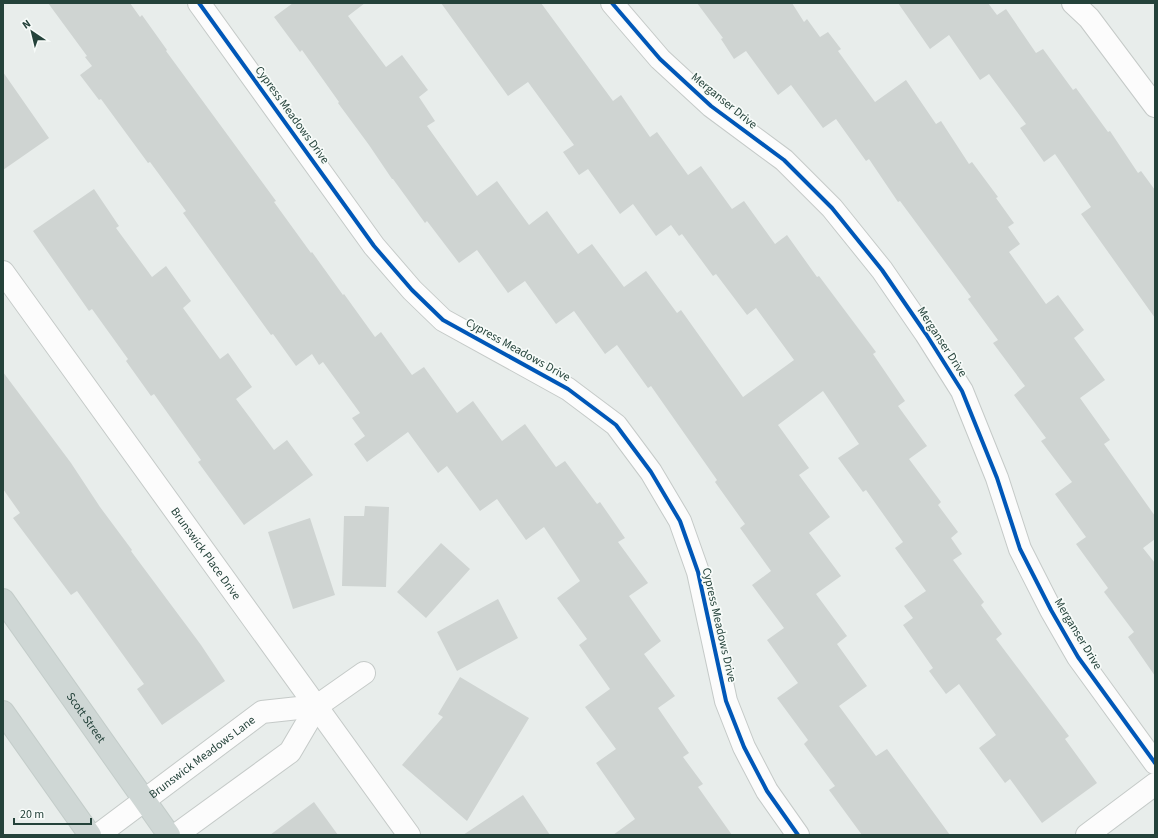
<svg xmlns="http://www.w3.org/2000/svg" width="1158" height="838" font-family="'Source Sans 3',sans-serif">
<rect width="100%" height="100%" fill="#e8edeb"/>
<path fill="#cfd4d2" d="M 48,3 L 130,3 L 140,17 L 142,15 L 167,50 L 166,51 L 276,201 L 274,202 L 311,253 L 312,252 L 343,295 L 344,294 L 375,337 L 381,332 L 412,375 L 424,367 L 457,413 L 473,401 L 502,441 L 525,424 L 556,467 L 565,461 L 597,504 L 600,502 L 625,538 L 618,542 L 648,583 L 629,596 L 661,641 L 644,654 L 675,696 L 658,708 L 689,753 L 683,757 L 703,784 L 698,787 L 732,835 L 613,835 L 635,819 L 596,763 L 616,749 L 585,707 L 610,689 L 579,645 L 587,639 L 557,598 L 580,581 L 544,527 L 526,540 L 497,499 L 480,511 L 447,466 L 438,473 L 408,432 L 367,462 L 354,444 L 365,436 L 352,418 L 360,413 L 323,362 L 319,365 L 312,354 L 296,366 L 273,334 L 271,335 L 183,213 L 186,211 L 150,162 L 148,163 L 101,99 L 99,100 L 80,75 L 92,66 L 85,57 L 87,56 Z
M 293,3 L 365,3 L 348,16 L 386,67 L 402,55 L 428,90 L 419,97 L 435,121 L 427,126 L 477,196 L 497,181 L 529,225 L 547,211 L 578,254 L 592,244 L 624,287 L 646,271 L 677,313 L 681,310 L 743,397 L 794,360 L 756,308 L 747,315 L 716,274 L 713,276 L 682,234 L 679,236 L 671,225 L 656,236 L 633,204 L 620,214 L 588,169 L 579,175 L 563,152 L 574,145 L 528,82 L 508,96 L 441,3 L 541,3 L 613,101 L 621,95 L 650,137 L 657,132 L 688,175 L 701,166 L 732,209 L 744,201 L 775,244 L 787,235 L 817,277 L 819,276 L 876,352 L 873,354 L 905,401 L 898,406 L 927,446 L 909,459 L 941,502 L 938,505 L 958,532 L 951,538 L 962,554 L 953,560 L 984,602 L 981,605 L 1002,634 L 996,639 L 1069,736 L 1065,739 L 1097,783 L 1042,823 L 1010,779 L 1005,783 L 979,748 L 996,735 L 959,684 L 946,694 L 929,671 L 933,668 L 903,625 L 913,618 L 904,606 L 926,591 L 895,548 L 903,542 L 866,490 L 863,492 L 838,458 L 859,444 L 823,391 L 778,425 L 809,468 L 799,475 L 830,517 L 809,533 L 841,576 L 816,594 L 847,636 L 837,644 L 867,686 L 839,706 L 876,756 L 887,749 L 950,835 L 862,835 L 829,790 L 835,786 L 804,744 L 808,740 L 777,698 L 798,683 L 767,640 L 784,628 L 752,585 L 771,571 L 740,528 L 745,524 L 715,482 L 717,480 L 651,386 L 648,388 L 617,345 L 605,354 L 574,311 L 556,324 L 525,281 L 508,293 L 477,250 L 459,263 L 427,221 L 425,223 L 393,179 L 392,179 L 369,145 L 338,103 L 339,102 L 302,50 L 300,52 L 274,17 Z
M 697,3 L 792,3 L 804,22 L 807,19 L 820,37 L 828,32 L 841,49 L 838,51 L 875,102 L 906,80 L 936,124 L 941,121 L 969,164 L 972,162 L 998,197 L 996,198 L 1014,223 L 1008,227 L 1020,244 L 1009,252 L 1046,304 L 1058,295 L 1084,330 L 1074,338 L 1105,380 L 1080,398 L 1110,440 L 1104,444 L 1155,516 L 1155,539 L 1143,548 L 1155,563 L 1155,676 L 1128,637 L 1134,632 L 1104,592 L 1108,588 L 1076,544 L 1086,537 L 1055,494 L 1072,482 L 1041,441 L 1046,438 L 1014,395 L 1025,386 L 993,343 L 998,340 L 968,299 L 971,297 L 900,201 L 898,202 L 869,159 L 866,161 L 836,119 L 823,128 L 791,85 L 778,95 L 746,51 L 734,59 L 721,39 L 723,38 Z
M 898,3 L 988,3 L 997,15 L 1006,9 L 1036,53 L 1043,49 L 1073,90 L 1076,88 L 1108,132 L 1110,131 L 1138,173 L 1141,171 L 1155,190 L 1155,318 L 1081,214 L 1091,207 L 1055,154 L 1044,162 L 1020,128 L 1026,124 L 989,74 L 980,80 L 949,35 L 930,49 Z
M 3,72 L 49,138 L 3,170 Z
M 94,189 L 119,226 L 116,228 L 152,277 L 166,266 L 191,301 L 183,308 L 220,359 L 228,353 L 252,387 L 236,399 L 274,450 L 287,440 L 313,475 L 244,525 L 198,462 L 201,460 L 154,394 L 151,396 L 126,361 L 128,359 L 92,309 L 89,311 L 33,231 Z
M 3,372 L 71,463 L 100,507 L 132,550 L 131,551 L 201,645 L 225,681 L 162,725 L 137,689 L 144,684 L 77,591 L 71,595 L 13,518 L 20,513 L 3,489 Z
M 365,506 L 389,507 L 386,587 L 342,586 L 344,516 L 364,516 Z
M 310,518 L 335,595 L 293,609 L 268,532 Z
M 441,543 L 470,569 L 426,618 L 397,592 Z
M 498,599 L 518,638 L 457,671 L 437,632 Z
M 460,677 L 529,718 L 467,821 L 402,765 L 443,717 L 438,714 Z
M 523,795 L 550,835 L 463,835 Z
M 314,802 L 338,835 L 270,835 Z"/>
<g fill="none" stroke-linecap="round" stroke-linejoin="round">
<g stroke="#c5cac8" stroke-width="24">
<g id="minor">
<path d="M 199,3 L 374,246 L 412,290 L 443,320 L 568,389 L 616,425 L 651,472 L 680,521 L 698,572 L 726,701 L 744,747 L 767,791 L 798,835"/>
<path d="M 612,3 L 660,59 L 711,106 L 784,160 L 832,208 L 882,270 L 926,334 L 962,391 L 997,478 L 1020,549 L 1051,610 L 1078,657 L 1155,763"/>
<path d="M 1073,3 L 1089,18 L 1155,106"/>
<path id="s1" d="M 3,272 L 409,835"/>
<path id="s2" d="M 98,835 L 262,712 L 317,706"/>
<path d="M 176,835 L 290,752 L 317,706 L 364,673"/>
<path d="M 1087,835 L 1155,784"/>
</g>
</g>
<g stroke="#c3ccc9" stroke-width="24">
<g id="major">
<path id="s3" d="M 3,600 L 169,835"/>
<path d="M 3,712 L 90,835"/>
</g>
</g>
<use href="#minor" stroke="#fcfcfc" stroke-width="22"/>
<use href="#major" stroke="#cfd7d5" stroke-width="22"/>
<g stroke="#f7fbf9" stroke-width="6">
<path id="cycleway" d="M 199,3 L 374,246 L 412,290 L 443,320 L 568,389 L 616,425 L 651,472 L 680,521 L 698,572 L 726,701 L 744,747 L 767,791 L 798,835
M 612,3 L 660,59 L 711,106 L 784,160 L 832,208 L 882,270 L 926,334 L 962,391 L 997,478 L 1020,549 L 1051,610 L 1078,657 L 1155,763"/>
</g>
<use href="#cycleway" stroke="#0057b8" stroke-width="4"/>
</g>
<g text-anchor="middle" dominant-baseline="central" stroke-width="3.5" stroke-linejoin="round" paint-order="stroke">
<g font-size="12" fill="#24423a" stroke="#f7fbf9">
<text transform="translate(724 101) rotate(39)">Merganser Drive</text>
<text transform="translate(292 115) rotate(54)">Cypress Meadows Drive</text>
<text transform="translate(942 342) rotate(57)">Merganser Drive</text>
<text transform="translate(518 350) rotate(29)">Cypress Meadows Drive</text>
<text stroke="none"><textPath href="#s1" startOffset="347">Brunswick Place Drive</textPath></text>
<text transform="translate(719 625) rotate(77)">Cypress Meadows Drive</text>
<text transform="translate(1078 634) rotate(59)">Merganser Drive</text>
<text stroke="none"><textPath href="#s3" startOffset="144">Scott Street</textPath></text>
<text stroke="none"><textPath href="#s2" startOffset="130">Brunswick Meadows Lane</textPath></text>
</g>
</g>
<rect width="1158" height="838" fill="none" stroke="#24423a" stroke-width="8"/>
<g transform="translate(32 32) rotate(325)" stroke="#f7fbf9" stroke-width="3" paint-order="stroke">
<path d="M0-3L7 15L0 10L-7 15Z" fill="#24423a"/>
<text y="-6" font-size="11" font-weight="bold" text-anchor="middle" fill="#24423a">N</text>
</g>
<path d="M14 818v6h77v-6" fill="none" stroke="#24423a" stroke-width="2"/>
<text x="20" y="818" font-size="12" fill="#24423a" stroke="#f7fbf9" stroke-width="3" paint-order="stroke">20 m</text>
</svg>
